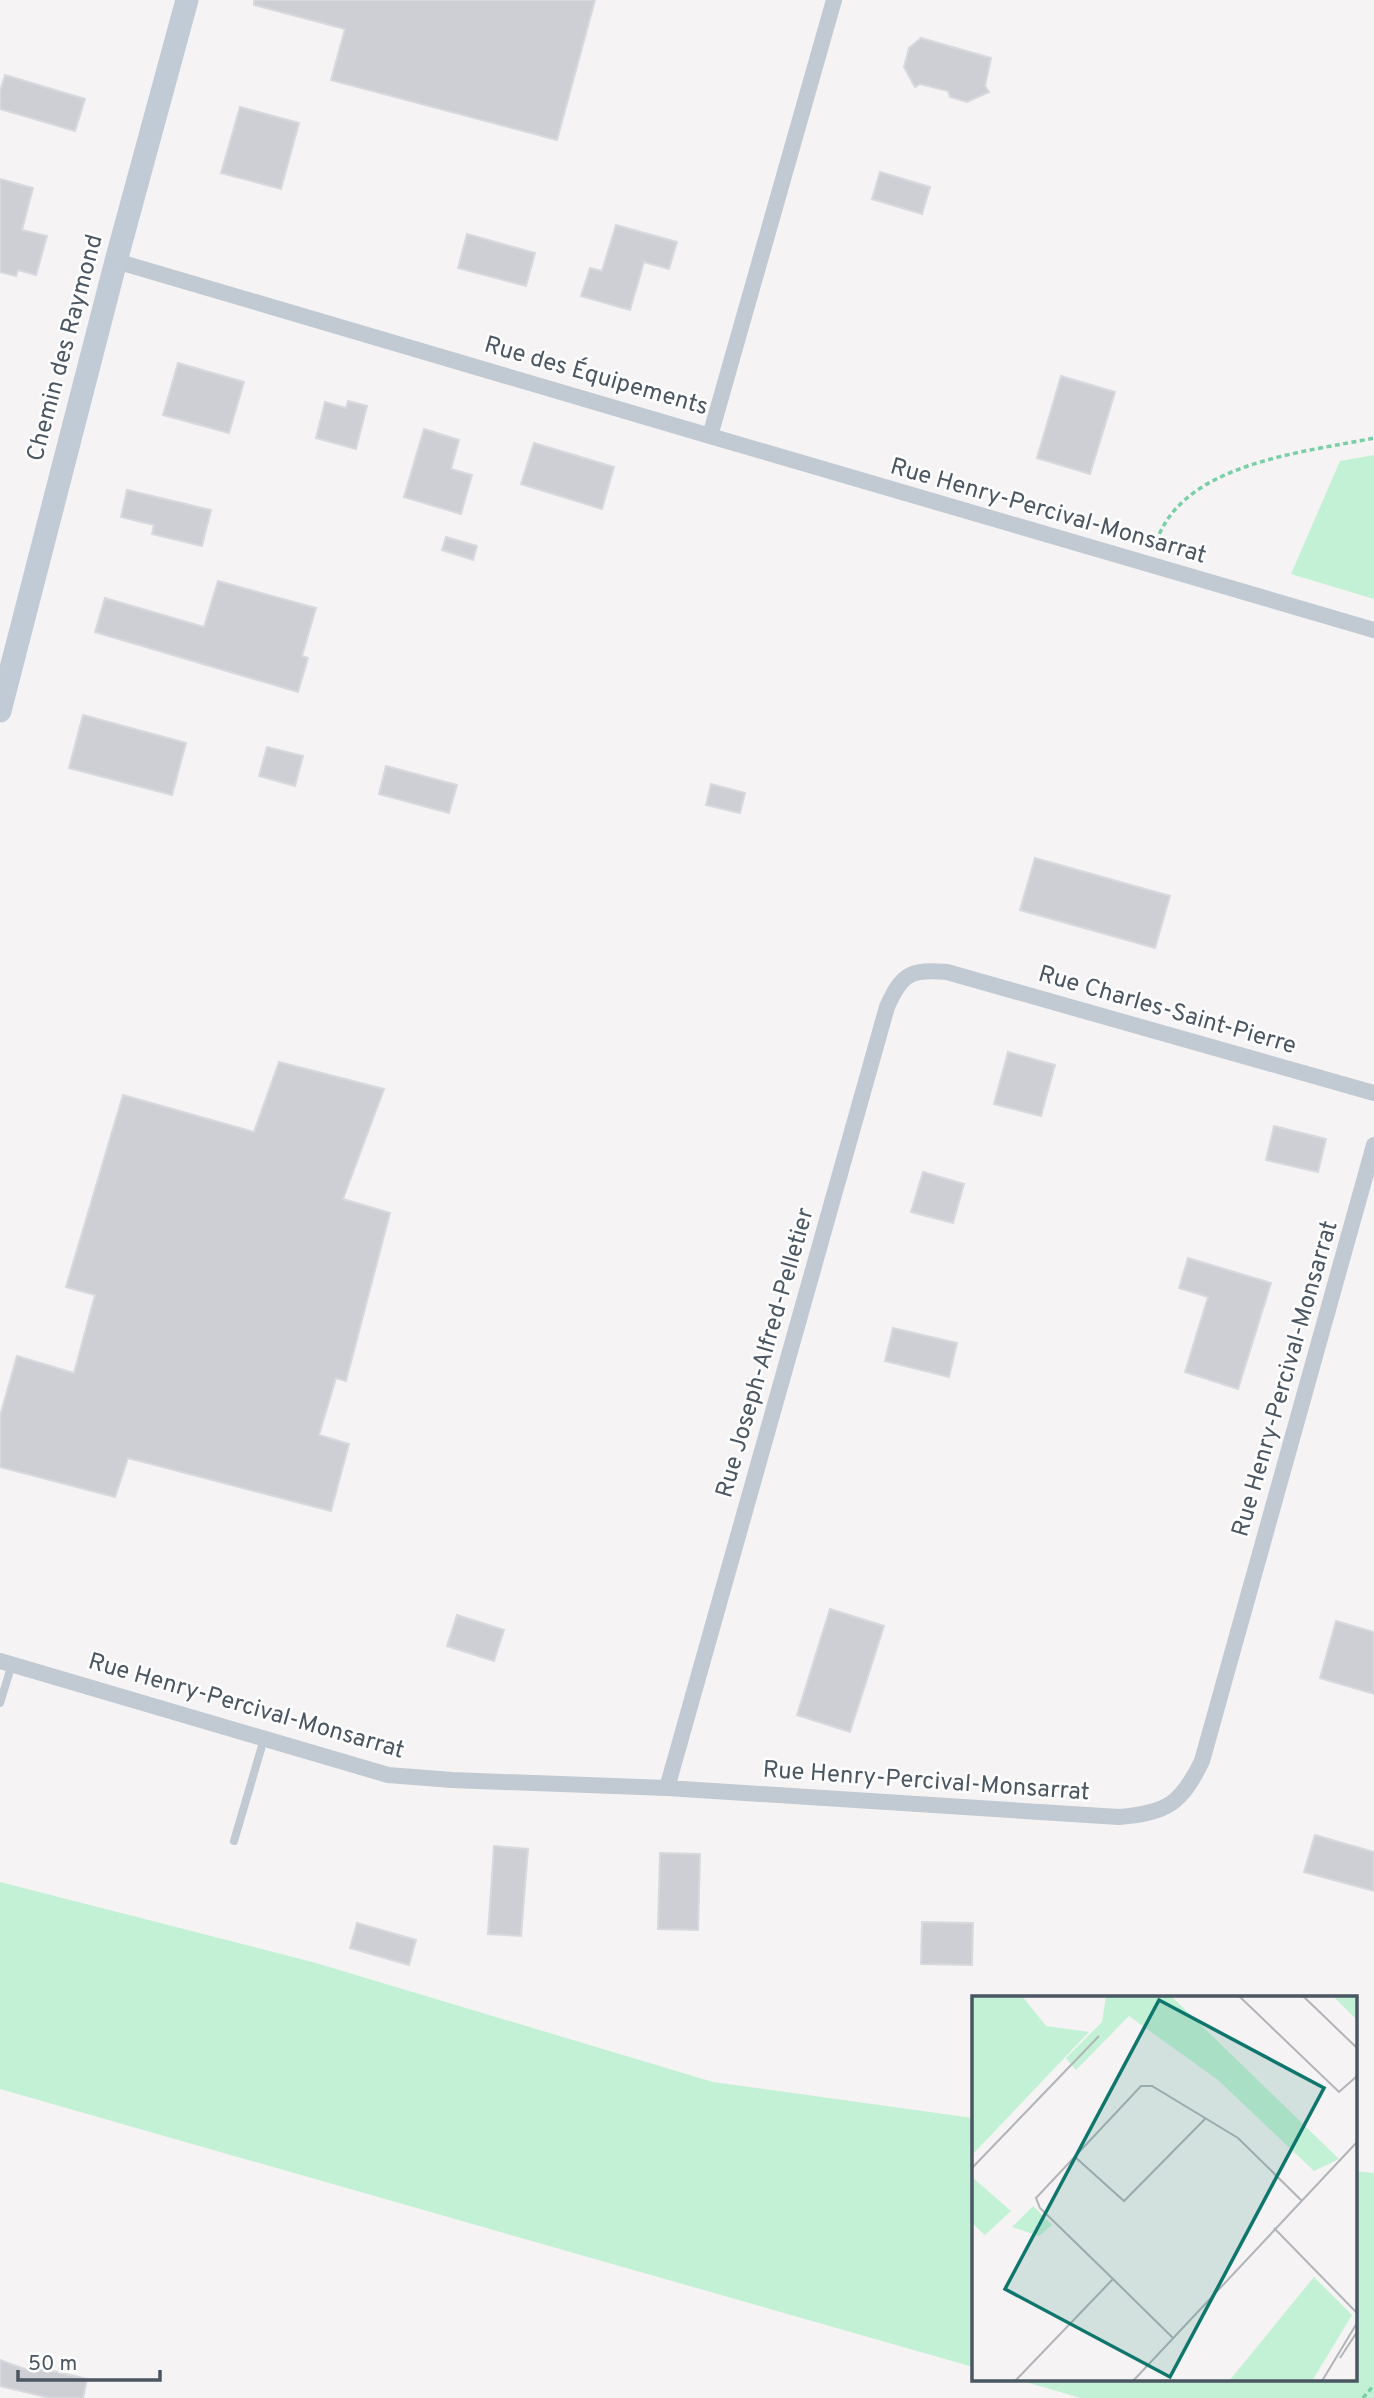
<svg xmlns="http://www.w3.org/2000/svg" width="1374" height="2398" font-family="Overpass,sans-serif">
<rect width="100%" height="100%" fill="#f5f3f3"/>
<path fill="#c3f1d5" d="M 1374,455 L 1374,599 L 1291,574 L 1340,461 Z
M 0,1882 L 316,1963 L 713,2082 L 973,2118 L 973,2367 L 0,2089 Z
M 1355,2171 L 1374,2173 L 1374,2398 L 1081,2398 L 1015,2379 L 1355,2379 Z"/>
<path fill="#cdcfd5" stroke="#d7d9de" stroke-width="2" d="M 254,0 L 595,0 L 557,140 L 331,80 L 345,29 L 254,5 Z
M 921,38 L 991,58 L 985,86 L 989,92 L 967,102 L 950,97 L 948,91 L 920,84 L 915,87 L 904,67 L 909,48 Z
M 5,75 L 85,99 L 75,131 L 0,109 L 0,91 Z
M 240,107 L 299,123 L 281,189 L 221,173 Z
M 880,172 L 930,187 L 922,214 L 872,199 Z
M 0,179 L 33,188 L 22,230 L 47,236 L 36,275 L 18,270 L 16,276 L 0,272 Z
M 616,225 L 677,242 L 669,269 L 644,262 L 630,310 L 581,296 L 590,268 L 602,271 Z
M 467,234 L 535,253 L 526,286 L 458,268 Z
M 178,363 L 244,382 L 229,433 L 163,415 Z
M 1061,376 L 1115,392 L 1090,474 L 1037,458 Z
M 348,401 L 367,406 L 356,449 L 316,438 L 325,402 L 346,408 Z
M 424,429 L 459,440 L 451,469 L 472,475 L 461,514 L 404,497 Z
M 534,443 L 614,467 L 602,509 L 521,484 Z
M 127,490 L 211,510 L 202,546 L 152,534 L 154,525 L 121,517 Z
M 446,537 L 477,546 L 473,560 L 442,550 Z
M 218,581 L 316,608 L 302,656 L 308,658 L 298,692 L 95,632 L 105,598 L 204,627 Z
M 83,715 L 186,743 L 172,795 L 69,768 Z
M 267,747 L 303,756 L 295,786 L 259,776 Z
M 386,766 L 457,785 L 449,813 L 379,794 Z
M 711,784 L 745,793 L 740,813 L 706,805 Z
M 1035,858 L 1170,896 L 1155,948 L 1020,910 Z
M 1008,1052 L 1055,1065 L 1041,1116 L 994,1104 Z
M 279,1062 L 384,1089 L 343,1199 L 390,1213 L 346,1381 L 336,1378 L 319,1435 L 349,1444 L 331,1511 L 128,1458 L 115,1497 L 0,1467 L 0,1416 L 17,1356 L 74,1373 L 95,1295 L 66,1287 L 123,1095 L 254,1132 Z
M 1274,1126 L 1326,1139 L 1318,1172 L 1266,1160 Z
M 923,1172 L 964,1184 L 953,1223 L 911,1212 Z
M 1188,1258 L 1271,1283 L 1238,1389 L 1185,1372 L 1208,1297 L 1179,1288 Z
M 893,1328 L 957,1343 L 949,1377 L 885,1361 Z
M 830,1609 L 884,1626 L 850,1732 L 797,1715 Z
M 457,1615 L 504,1630 L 494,1661 L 447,1646 Z
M 1336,1621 L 1374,1632 L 1374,1694 L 1320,1678 Z
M 1315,1835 L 1374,1852 L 1374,1891 L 1304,1872 Z
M 494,1846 L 528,1849 L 521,1936 L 488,1934 Z
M 660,1853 L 700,1854 L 698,1930 L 658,1929 Z
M 922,1922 L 973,1923 L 972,1965 L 921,1964 Z
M 357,1923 L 416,1940 L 409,1965 L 350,1948 Z
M 0,2360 L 30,2371 L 31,2366 L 87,2379 L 83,2398 L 50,2398 L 0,2386 Z"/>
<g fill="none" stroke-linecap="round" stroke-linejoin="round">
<path stroke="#7ad0a6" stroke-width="3.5" stroke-dasharray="5 3.5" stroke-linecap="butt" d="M 1154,550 C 1175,463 1302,453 1374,438
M 1363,2398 L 1374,2385"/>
<path stroke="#c1cad2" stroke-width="8" d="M 0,1703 L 12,1664
M 234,1841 L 264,1739"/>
<path stroke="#c1cad2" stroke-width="16" d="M 116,261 L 710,436 L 834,0
M 710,436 L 1374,630
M 0,1661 L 388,1775 L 452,1780 L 667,1788 L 1119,1817 C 1167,1813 1181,1804 1202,1761 L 1374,1145
M 667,1788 L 887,1007 C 902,973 911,969 947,972 L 1374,1093"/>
<path stroke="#c1cbd6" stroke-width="23" d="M 0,711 L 116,261 L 187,0"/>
</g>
<g text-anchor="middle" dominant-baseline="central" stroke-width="5" stroke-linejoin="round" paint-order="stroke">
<g font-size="24" fill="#4a5661" stroke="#fff">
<text transform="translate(66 348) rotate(-75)">Chemin des Raymond</text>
<text transform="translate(596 377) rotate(16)">Rue des Équipements</text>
<text transform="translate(1048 512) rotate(16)">Rue Henry-Percival-Monsarrat</text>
<text transform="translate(1167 1011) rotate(16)">Rue Charles-Saint-Pierre</text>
<text transform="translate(766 1353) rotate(-74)">Rue Joseph-Alfred-Pelletier</text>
<text transform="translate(1286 1379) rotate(-74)">Rue Henry-Percival-Monsarrat</text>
<text transform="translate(246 1707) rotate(16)">Rue Henry-Percival-Monsarrat</text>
<text transform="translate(926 1782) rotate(4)">Rue Henry-Percival-Monsarrat</text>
</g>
</g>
<g transform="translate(972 1996)">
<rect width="385" height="385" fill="#f5f3f3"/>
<path d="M 0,0 L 50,0 L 74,30 L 117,36 L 0,159 ZM 134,0 L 199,0 L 367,163 L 342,175 L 246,84 L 157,20 L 104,74 L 94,62 L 130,26 ZM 361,0 L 385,0 L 385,24 ZM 0,181 L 39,215 L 13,239 L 0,227 ZM 61,210 L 80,229 L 67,240 L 40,231 ZM 342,281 L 380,319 L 340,385 L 257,385 Z" fill="#c3f1d5"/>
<path fill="none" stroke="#b1b4b9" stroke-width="2" d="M 267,0 L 367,96 L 385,80M 331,0 L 385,52M 102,160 L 152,205 L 233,123M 0,172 L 127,40M 302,232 L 385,317M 141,283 L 68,212 L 64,202 L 169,90 L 180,90 L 266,142 L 330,205M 368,362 L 385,336M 43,385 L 141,283 L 201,342M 161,385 L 385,146M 350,385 L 385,327"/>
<path fill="#0f766e" fill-opacity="0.15" stroke="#0f766e" stroke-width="3.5" d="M 187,4 L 352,92 L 198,381 L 33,293 Z"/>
<rect width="385" height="385" fill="none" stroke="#4a5661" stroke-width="3.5"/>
</g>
<path d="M18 2370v10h142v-10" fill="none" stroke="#4a5661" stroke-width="3.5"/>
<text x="28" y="2370" font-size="21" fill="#4a5661" stroke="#ffffff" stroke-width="5" paint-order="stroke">50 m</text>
</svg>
